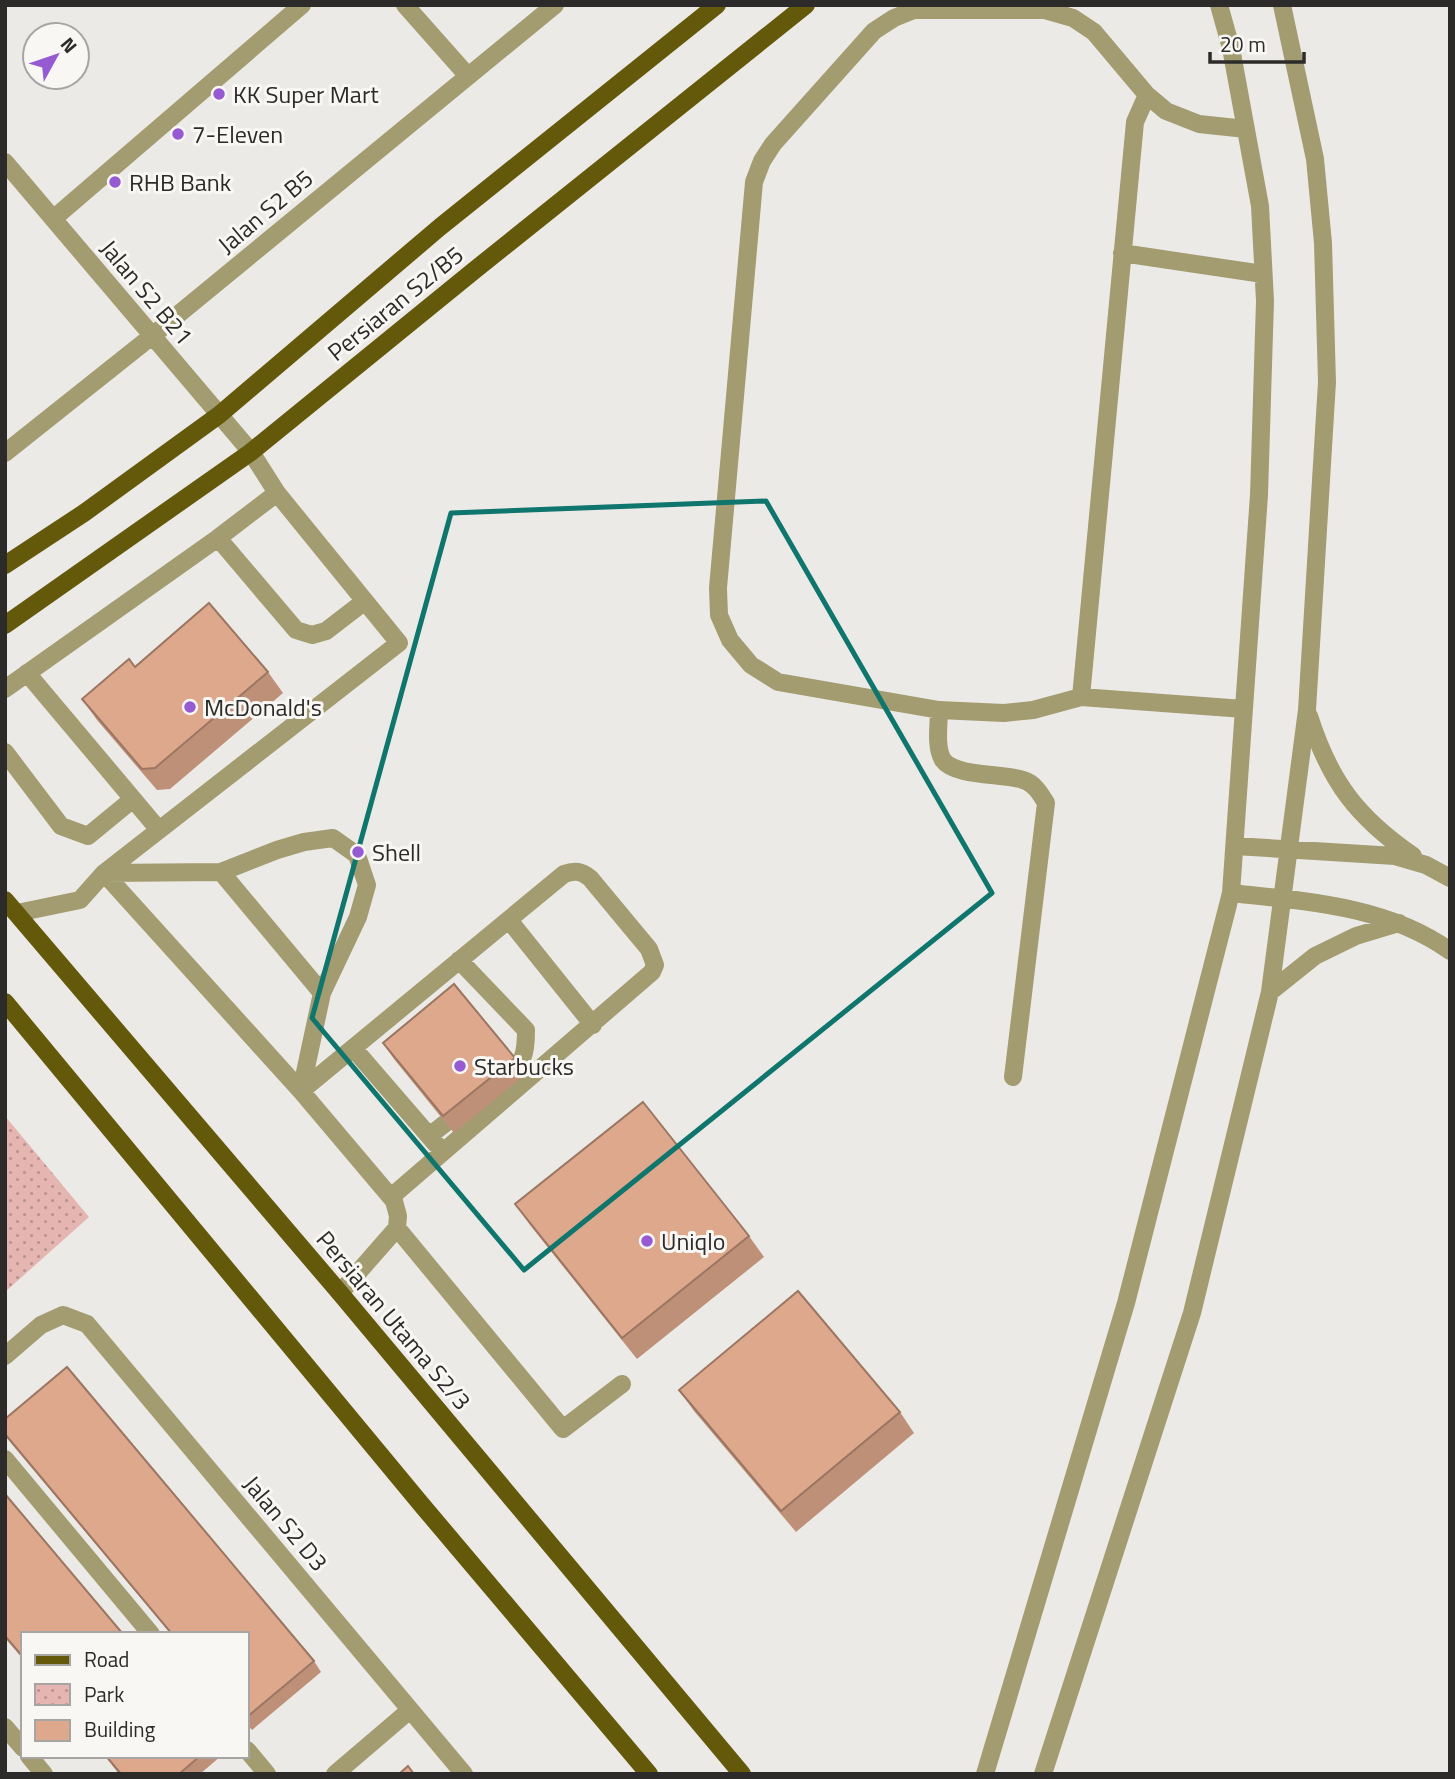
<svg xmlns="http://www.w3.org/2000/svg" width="1455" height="1779" font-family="'Titillium Web',sans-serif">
<defs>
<pattern id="park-dots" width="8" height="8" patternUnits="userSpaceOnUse" patternTransform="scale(1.75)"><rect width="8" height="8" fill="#e5b5b1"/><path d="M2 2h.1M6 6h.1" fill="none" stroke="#ba9390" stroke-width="1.8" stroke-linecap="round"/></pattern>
</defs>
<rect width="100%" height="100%" fill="#eceae7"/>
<path fill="url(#park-dots)" d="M 5,1116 L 89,1217 L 5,1292 Z"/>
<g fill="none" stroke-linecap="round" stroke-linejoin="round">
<path stroke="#a29c70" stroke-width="18" d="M 405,5 L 467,75
M 5,162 L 251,452 L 277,493 L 399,643 L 104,873 L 80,900 L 17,913
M 53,219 L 302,5
M 1122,253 L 1263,274
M 5,453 L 152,336 L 555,5
M 218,538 L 296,630 L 312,635 L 326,631 L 365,601
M 27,673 L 159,830
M 5,689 L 218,538 L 277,493
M 1081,697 L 1135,122 L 1147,95
M 1244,709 L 1081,697 L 1033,710 L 1004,713 L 939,710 L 778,682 L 751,665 L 730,640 L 719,615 L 718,588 L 754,182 L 762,161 L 773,144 L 874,31 L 894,18 L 914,10 L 1045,10 L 1073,18 L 1094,32 L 1147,95 L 1166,111 L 1199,124 L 1246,129
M 939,710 C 939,724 935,747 943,760 C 955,777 1004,773 1023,780 C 1034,783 1040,793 1046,803 L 1013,1077
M 1309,716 C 1330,782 1357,817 1413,856
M 5,752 L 61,826 L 88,836 L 133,799
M 1235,846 L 1395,856 L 1426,865 L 1450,878
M 221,872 L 322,993
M 104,873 L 301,1091 L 394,1201 L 398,1216 L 397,1228 L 340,1293
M 104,873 L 221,872 L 277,850 L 304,842 L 333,838 L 357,855 L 367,885 L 358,917 L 322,993 L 301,1091
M 1231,893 C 1305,901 1388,906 1450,951
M 509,920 L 593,1025
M 459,960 L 526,1030 C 526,1056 524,1062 503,1078
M 1270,992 L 1315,956 L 1356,936 L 1399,923
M 354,1049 L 436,1144
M 301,1091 L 564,874 C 575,870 581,871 590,878 L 649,949 L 655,965 L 652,972 L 391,1197
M 429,1136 L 465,1108
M 397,1228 L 563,1429 L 622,1384
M 5,1356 L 41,1325 L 63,1315 L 87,1324 L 464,1774
M 5,1459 L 151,1634
M 5,1727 L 23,1748
M 247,1750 L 267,1774
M 29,1756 L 44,1774
M 335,1774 L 410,1710
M 985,1774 L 1126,1303 L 1231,893 L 1259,495 L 1265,301 L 1260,206 L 1231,48 L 1219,5
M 1043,1774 L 1192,1313 L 1270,992 L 1307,710 L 1327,382 L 1323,243 L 1315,159 L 1282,5"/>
<path stroke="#64590a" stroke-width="18" d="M 5,565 L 84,513 L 219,415 L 440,227 L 717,5
M 5,625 L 251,452 L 476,269 L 806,5
M 5,900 L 340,1293 L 742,1774
M 5,1002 L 421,1504 L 649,1774"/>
</g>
<path fill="#bf9078" d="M 135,667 L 268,672 L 283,693 L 170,789 L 157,790 L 97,720 L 82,699 Z
M 383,1043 L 515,1058 L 526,1074 L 454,1133 L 394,1059 Z
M 515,1204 L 749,1236 L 764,1257 L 637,1359 L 530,1225 Z
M 679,1390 L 900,1412 L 914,1433 L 796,1532 L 694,1411 Z
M 5,1419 L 314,1661 L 321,1672 L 252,1730 L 247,1724 L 247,1634 L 171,1634 L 5,1436 Z
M 5,1494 L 23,1634 L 23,1659 L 5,1638 Z
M 105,1756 L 221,1756 L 200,1774 L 119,1774 Z"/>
<path fill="#dea88c" stroke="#9b7662" stroke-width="2" d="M 209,603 L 268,672 L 155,768 L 142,769 L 82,699 L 129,659 L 135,667 Z
M 454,984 L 515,1058 L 443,1116 L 383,1043 Z
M 643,1102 L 749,1236 L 622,1338 L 515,1204 Z
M 798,1291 L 900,1412 L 781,1511 L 679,1390 Z
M 67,1367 L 314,1661 L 247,1717 L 247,1634 L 172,1634 L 5,1434 L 5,1419 Z
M 5,1494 L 123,1634 L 23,1634 L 23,1657 L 5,1636 Z
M 106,1756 L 200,1756 L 179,1774 L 121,1774 Z
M 408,1766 L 414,1774 L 399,1774 Z"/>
<path fill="none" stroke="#0f766e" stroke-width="5" stroke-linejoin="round" d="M 766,501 L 992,893 L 524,1270 L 312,1018 L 451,513 Z"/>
<g fill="#965bd2" stroke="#f9f7f4" stroke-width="2.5">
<circle cx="219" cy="94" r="7"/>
<circle cx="178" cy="134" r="7"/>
<circle cx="115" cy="182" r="7"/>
<circle cx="190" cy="707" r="7"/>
<circle cx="358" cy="852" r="7"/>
<circle cx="460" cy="1066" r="7"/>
<circle cx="647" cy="1241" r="7"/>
</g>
<g text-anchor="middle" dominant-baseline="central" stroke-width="6" stroke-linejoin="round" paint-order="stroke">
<g font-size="24" fill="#2c2b2a" stroke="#f9f7f4" text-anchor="start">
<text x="233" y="94">KK Super Mart</text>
<text x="192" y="134">7-Eleven</text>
<text x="129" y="182">RHB Bank</text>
<text x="204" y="707">McDonald's</text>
<text x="372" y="852">Shell</text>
<text x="474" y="1066">Starbucks</text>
<text x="661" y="1241">Uniqlo</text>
</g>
<g font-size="24" fill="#2c2b2a" stroke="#f9f7f4">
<text transform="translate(265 211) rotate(-40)">Jalan S2 B5</text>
<text transform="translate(147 292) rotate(50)">Jalan S2 B21</text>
<text transform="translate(395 303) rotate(-39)">Persiaran S2/B5</text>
<text transform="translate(394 1320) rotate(50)">Persiaran Utama S2/3</text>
<text transform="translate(286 1523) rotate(50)">Jalan S2 D3</text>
</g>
</g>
<rect width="1455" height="1779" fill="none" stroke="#2c2b2a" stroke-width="14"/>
<rect x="21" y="1632" width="228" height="126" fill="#f9f7f4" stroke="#a7a5a3" stroke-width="2"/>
<rect x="35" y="1655" width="35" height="10" fill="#64590a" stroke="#a7a5a3" stroke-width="2"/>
<text x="84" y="1667" font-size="21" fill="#2c2b2a">Road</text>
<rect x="35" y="1684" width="35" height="21" fill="url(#park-dots)" stroke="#a7a5a3" stroke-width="2"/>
<text x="84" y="1702" font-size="21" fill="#2c2b2a">Park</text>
<rect x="35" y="1720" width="35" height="21" fill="#dea88c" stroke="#a7a5a3" stroke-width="2"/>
<text x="84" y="1737" font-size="21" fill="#2c2b2a">Building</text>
<g transform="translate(56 56) rotate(50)"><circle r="33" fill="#f9f7f4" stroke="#a7a5a3" stroke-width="2"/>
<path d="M0-5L12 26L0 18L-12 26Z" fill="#965bd2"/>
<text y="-10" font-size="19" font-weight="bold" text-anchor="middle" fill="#2c2b2a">N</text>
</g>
<path d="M1210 52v10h94v-10" fill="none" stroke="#2c2b2a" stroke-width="3.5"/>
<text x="1220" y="52" font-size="21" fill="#2c2b2a" stroke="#f9f7f4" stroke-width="5" paint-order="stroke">20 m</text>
</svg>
